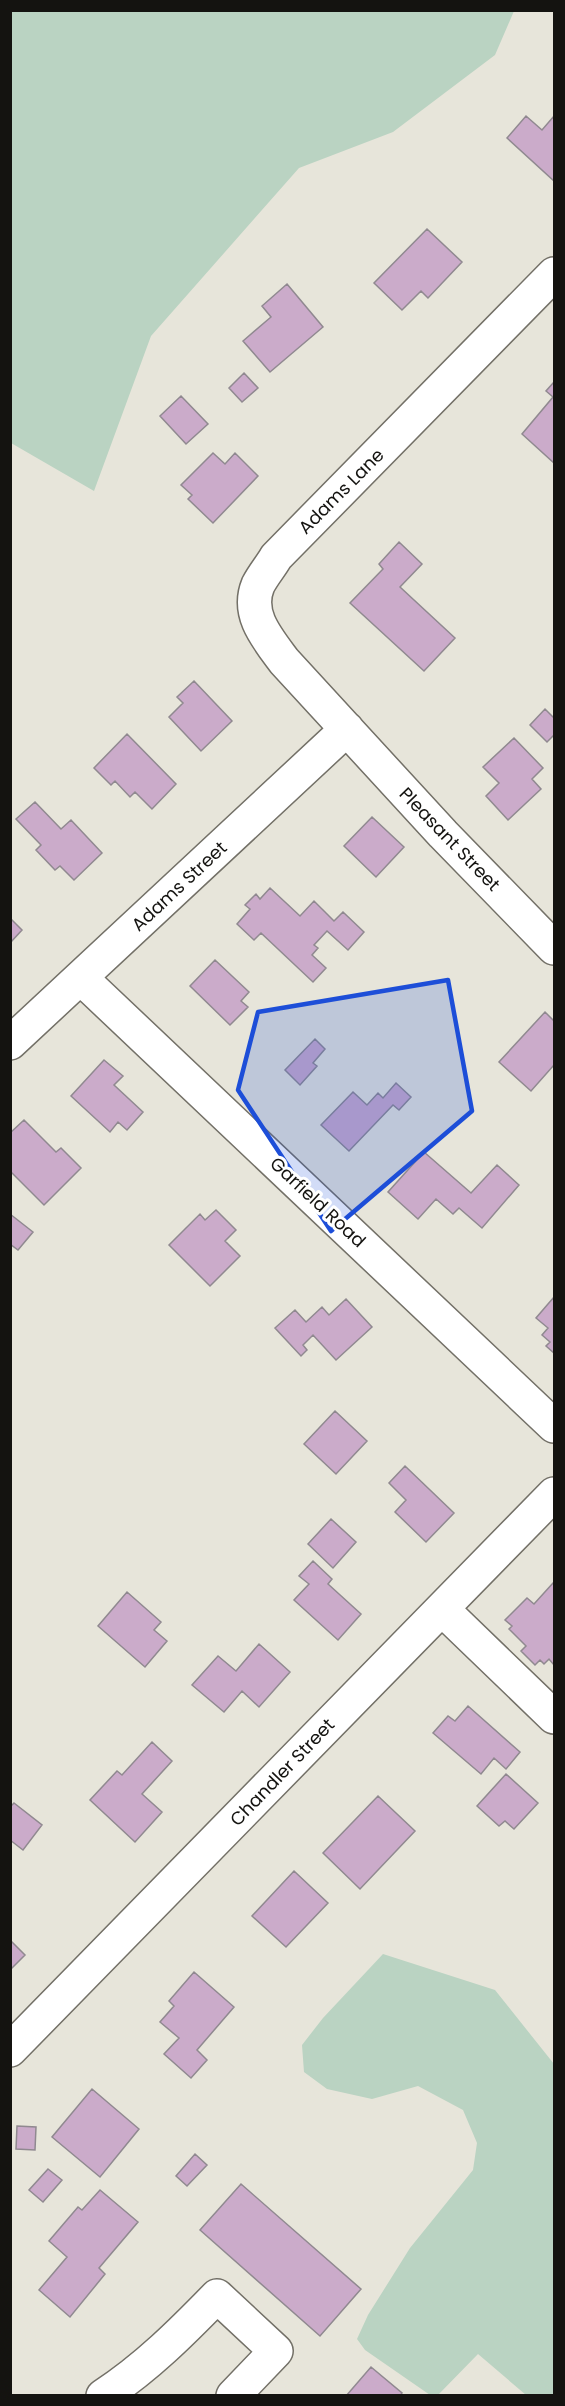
<svg xmlns="http://www.w3.org/2000/svg" width="565" height="2406" font-family="Poppins,sans-serif">
<rect width="100%" height="100%" fill="#e7e5da"/>
<path fill="#bad3c2" d="M 10,11 L 11,10 L 514,11 L 495,55 L 393,132 L 299,168 L 151,336 L 94,491 L 11,443 Z
M 383,1954 L 495,1990 L 554,2064 L 554,2395 L 526,2395 L 478,2354 L 438,2395 L 430,2395 L 365,2350 L 357,2339 L 368,2315 L 410,2248 L 473,2170 L 477,2143 L 463,2110 L 418,2086 L 372,2099 L 327,2089 L 304,2072 L 302,2045 L 323,2018 Z"/>
<path fill="#cbabca" stroke="#908990" stroke-width="1.5" d="M 526,116 L 542,130 L 554,116 L 554,181 L 507,138 Z
M 427,229 L 462,262 L 428,298 L 421,291 L 402,310 L 374,283 Z
M 287,284 L 323,327 L 270,372 L 243,341 L 271,317 L 262,306 Z
M 244,373 L 258,388 L 242,402 L 229,388 Z
M 554,382 L 554,463 L 522,434 L 553,397 L 546,391 Z
M 181,396 L 208,424 L 186,444 L 160,416 Z
M 213,453 L 225,464 L 235,453 L 258,476 L 213,523 L 188,499 L 192,495 L 181,485 Z
M 399,542 L 422,564 L 400,587 L 455,638 L 424,671 L 350,603 L 383,569 L 379,564 Z
M 194,681 L 232,721 L 201,751 L 169,717 L 183,703 L 177,697 Z
M 545,709 L 554,718 L 554,735 L 547,742 L 530,725 Z
M 127,734 L 176,784 L 152,809 L 135,792 L 130,797 L 115,781 L 111,785 L 94,768 Z
M 514,738 L 543,768 L 532,779 L 541,789 L 508,820 L 486,796 L 499,783 L 483,767 Z
M 35,802 L 61,829 L 71,820 L 102,853 L 74,880 L 60,866 L 55,870 L 36,850 L 41,845 L 16,819 Z
M 372,817 L 404,847 L 376,877 L 344,846 Z
M 270,888 L 300,916 L 314,901 L 334,921 L 343,912 L 364,932 L 348,950 L 327,931 L 314,945 L 318,948 L 312,955 L 326,968 L 313,982 L 261,933 L 254,940 L 237,924 L 250,909 L 245,905 L 256,894 L 260,899 Z
M 10,918 L 22,930 L 10,943 Z
M 215,960 L 249,992 L 241,1001 L 248,1007 L 230,1025 L 190,986 Z
M 545,1012 L 554,1021 L 554,1065 L 531,1091 L 499,1062 Z
M 315,1039 L 325,1049 L 313,1063 L 317,1066 L 300,1085 L 285,1070 Z
M 104,1060 L 123,1076 L 114,1085 L 143,1112 L 127,1130 L 118,1122 L 110,1132 L 71,1096 Z
M 396,1083 L 411,1097 L 399,1110 L 393,1105 L 349,1151 L 321,1125 L 353,1092 L 367,1105 L 378,1093 L 383,1098 Z
M 24,1120 L 56,1152 L 61,1148 L 81,1168 L 44,1205 L 10,1171 L 10,1133 Z
M 424,1152 L 471,1193 L 497,1165 L 519,1185 L 482,1228 L 459,1208 L 453,1214 L 436,1199 L 418,1219 L 388,1192 Z
M 216,1210 L 236,1230 L 225,1241 L 240,1256 L 210,1286 L 169,1245 L 200,1214 L 205,1220 Z
M 10,1214 L 33,1232 L 18,1250 L 10,1244 Z
M 554,1297 L 554,1353 L 546,1346 L 550,1342 L 542,1335 L 548,1328 L 536,1318 Z
M 346,1299 L 372,1327 L 336,1360 L 313,1335 L 303,1345 L 307,1350 L 301,1356 L 275,1328 L 295,1310 L 306,1322 L 322,1307 L 329,1315 Z
M 335,1411 L 367,1441 L 336,1474 L 304,1444 Z
M 405,1466 L 454,1513 L 426,1542 L 395,1512 L 406,1500 L 389,1483 Z
M 331,1519 L 356,1542 L 333,1568 L 308,1544 Z
M 313,1561 L 332,1579 L 328,1584 L 361,1614 L 338,1640 L 294,1600 L 309,1584 L 299,1576 Z
M 554,1582 L 554,1665 L 549,1659 L 544,1664 L 540,1660 L 535,1665 L 521,1651 L 526,1646 L 509,1629 L 512,1626 L 505,1620 L 527,1598 L 534,1604 Z
M 127,1592 L 161,1622 L 154,1630 L 167,1641 L 145,1667 L 98,1626 Z
M 259,1644 L 290,1672 L 259,1707 L 242,1691 L 224,1712 L 192,1685 L 218,1656 L 236,1671 Z
M 468,1706 L 520,1752 L 506,1769 L 494,1758 L 481,1774 L 433,1733 L 448,1716 L 455,1721 Z
M 152,1742 L 172,1761 L 142,1794 L 162,1812 L 135,1842 L 90,1800 L 117,1771 L 122,1775 Z
M 506,1774 L 538,1803 L 514,1829 L 505,1821 L 499,1826 L 477,1806 Z
M 378,1796 L 415,1831 L 360,1889 L 323,1853 Z
M 14,1803 L 42,1825 L 23,1850 L 10,1840 L 10,1807 Z
M 294,1871 L 328,1903 L 286,1947 L 252,1916 Z
M 10,1940 L 25,1955 L 10,1970 Z
M 194,1972 L 234,2007 L 197,2050 L 207,2060 L 191,2078 L 164,2054 L 179,2038 L 160,2022 L 174,2006 L 169,2001 Z
M 92,2089 L 139,2129 L 100,2177 L 52,2137 Z
M 17,2126 L 36,2127 L 35,2150 L 16,2149 Z
M 195,2154 L 207,2165 L 187,2186 L 176,2176 Z
M 48,2169 L 62,2180 L 43,2202 L 29,2190 Z
M 241,2184 L 361,2289 L 320,2336 L 200,2230 Z
M 100,2190 L 138,2222 L 99,2268 L 105,2274 L 70,2317 L 39,2290 L 67,2257 L 49,2241 L 78,2207 L 82,2210 Z
M 371,2367 L 402,2393 L 400,2396 L 346,2396 Z"/>
<g fill="none" stroke-linecap="round" stroke-linejoin="round">
<g stroke="#737067" stroke-width="36">
<path id="minor" d="M 554,274 L 276,557 C 271,566 263,575 258,585 C 246,614 267,638 284,661 L 443,834 L 554,948
M 81,978 L 554,1426
M 10,1043 L 347,729
M 442,1609 L 554,1717
M 10,2050 L 554,1494
M 103,2396 C 146,2368 182,2332 217,2296 L 276,2351 L 233,2396"/>
</g>
<use href="#minor" stroke="#fff" stroke-width="33"/>
</g>
<path fill="#1d4ed8" fill-opacity="0.2" stroke="#1d4ed8" stroke-width="4.5" stroke-linejoin="round" d="M 448,980 L 472,1111 L 331,1231 L 238,1090 L 258,1012 Z"/>
<g text-anchor="middle" dominant-baseline="central" stroke-width="6" stroke-linejoin="round" paint-order="stroke">
<g font-size="18" fill="#141310" stroke="#fff">
<text transform="translate(341 491) rotate(-45)">Adams Lane</text>
<text transform="translate(450 839) rotate(46)">Pleasant Street</text>
<text transform="translate(179 886) rotate(-43)">Adams Street</text>
<text transform="translate(318 1202) rotate(43)">Garfield Road</text>
<text transform="translate(282 1772) rotate(-46)">Chandler Street</text>
</g>
</g>
<rect width="565" height="2406" fill="none" stroke="#141310" stroke-width="24"/>
</svg>
